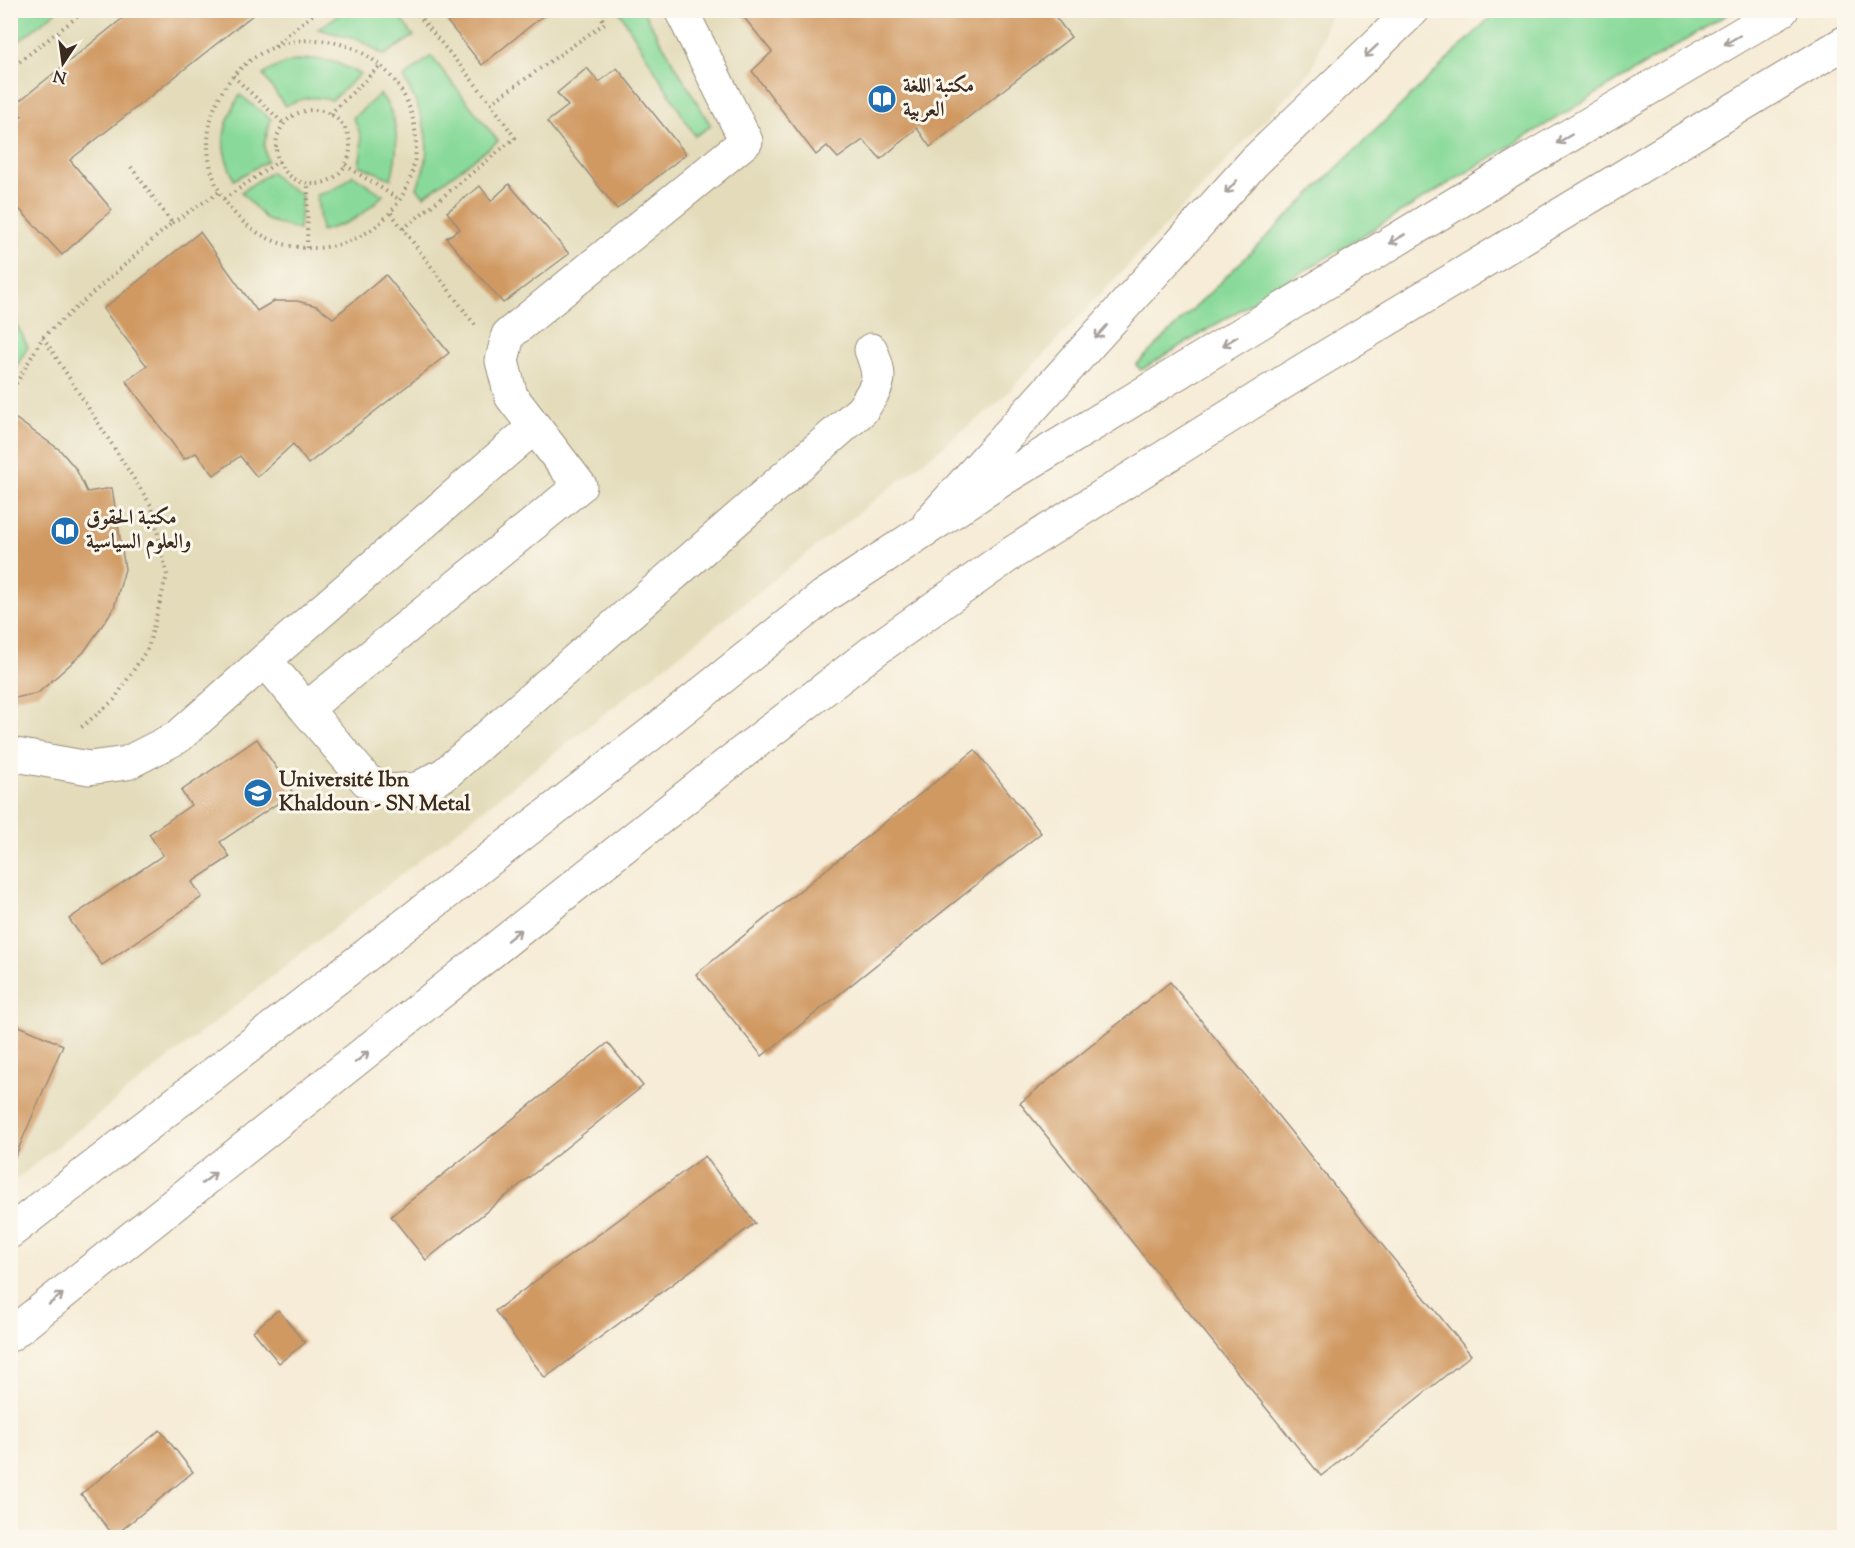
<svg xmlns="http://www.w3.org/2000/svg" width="1855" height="1548" font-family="'Sorts Mill Goudy',Amiri,serif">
<rect width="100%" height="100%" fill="#fbf7ec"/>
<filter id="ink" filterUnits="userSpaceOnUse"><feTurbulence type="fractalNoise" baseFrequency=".0167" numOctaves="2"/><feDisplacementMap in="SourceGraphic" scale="12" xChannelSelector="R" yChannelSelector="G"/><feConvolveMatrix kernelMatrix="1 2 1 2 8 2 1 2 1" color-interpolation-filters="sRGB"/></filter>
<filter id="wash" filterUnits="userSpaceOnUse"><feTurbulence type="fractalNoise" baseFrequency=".008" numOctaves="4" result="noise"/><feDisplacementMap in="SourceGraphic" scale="24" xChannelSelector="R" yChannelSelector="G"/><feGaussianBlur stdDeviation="1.35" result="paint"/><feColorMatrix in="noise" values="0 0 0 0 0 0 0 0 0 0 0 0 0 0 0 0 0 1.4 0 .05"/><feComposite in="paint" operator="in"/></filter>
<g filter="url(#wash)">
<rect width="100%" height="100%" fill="#f6ecd7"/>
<path fill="#e3dbba" d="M 11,11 L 1331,11 L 1312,70 L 999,402 L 11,1183 Z"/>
<path fill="#89da9a" stroke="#62825c" stroke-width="1.5" d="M 11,10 L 57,10 L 57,11 L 11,47 Z
M 1498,10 L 1733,11 L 1141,370 L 1136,365 Z
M 345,11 L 394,11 L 414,36 L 384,55 L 359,40 L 318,29 Z
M 619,11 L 643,11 L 711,126 L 695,136 Z
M 431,56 L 498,141 L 424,196 L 417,188 C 420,179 424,170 426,160 C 430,130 418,105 404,78 Z
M 314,59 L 335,62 L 360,74 L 332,100 C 312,96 303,97 285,106 L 263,75 C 279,63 295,60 314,59 Z
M 380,94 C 401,119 399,150 391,179 L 359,165 C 363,145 363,136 353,118 Z
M 240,95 L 271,119 L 264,145 L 267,161 L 234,180 C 231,172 227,163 225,154 C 220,134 230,112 240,95 Z
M 271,172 L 284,185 L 302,195 L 299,230 L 267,220 L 241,192 Z
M 353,175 L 383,195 C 360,218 353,222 321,231 L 317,195 C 332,192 342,185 353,175 Z
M 10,311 L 28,347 L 11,375 L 10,375 Z"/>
<g id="blocks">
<path fill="#d09962" d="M 133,10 L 259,10 L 70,160 L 112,210 L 62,255 L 10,199 L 10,125 L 22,116 L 13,106 Z
M 438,10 L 550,10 L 482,65 Z
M 738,10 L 1050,10 L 1071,37 L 930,147 L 917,128 L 881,159 L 863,140 L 838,158 L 827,146 L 816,155 L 752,71 L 772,52 Z
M 587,68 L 599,82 L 617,68 L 686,154 L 617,209 L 547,122 L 568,106 L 557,93 Z
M 509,184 L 569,254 L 503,303 L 446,238 L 460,229 L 447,212 L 480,186 L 491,201 Z
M 200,232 L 257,311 L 274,301 L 297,301 L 317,306 L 333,318 L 386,275 L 449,353 L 308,464 L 293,444 L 257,477 L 240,456 L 214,475 L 196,453 L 184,459 L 126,381 L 147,366 L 103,309 Z
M 10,418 L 16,419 L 60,450 L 76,469 L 87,492 L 112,488 L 125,569 L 114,608 L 84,652 L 38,693 L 10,699 Z
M 257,739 L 293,793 L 220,842 L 230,857 L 192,882 L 202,897 L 102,965 L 69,919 L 163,855 L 149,834 L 191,805 L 181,791 Z
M 975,750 L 1041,833 L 762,1056 L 696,974 Z
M 1170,982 L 1471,1355 L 1321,1476 L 1020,1103 Z
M 10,1022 L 63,1045 L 14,1159 L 10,1157 Z
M 608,1043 L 643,1086 L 426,1260 L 391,1216 Z
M 705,1156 L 755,1223 L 545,1378 L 495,1311 Z
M 278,1310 L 305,1343 L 279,1363 L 253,1331 Z
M 160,1430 L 193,1472 L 114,1536 L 81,1494 Z"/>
</g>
</g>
<g filter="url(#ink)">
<use href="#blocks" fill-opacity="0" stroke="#988b7a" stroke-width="1.5"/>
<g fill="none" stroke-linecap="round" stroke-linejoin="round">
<g stroke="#988b7a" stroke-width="35">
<path id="minor" d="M 533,428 L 265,660 L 306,709 L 580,486 L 511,396 L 502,361 L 508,335 L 746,141 L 681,10
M 930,521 L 1254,162 L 1413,10
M 306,709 L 367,781 L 388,791 L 417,789 L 445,774 L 862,410 C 879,383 883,381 871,350
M 10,754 L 89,768 L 127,763 L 178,737 L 265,660"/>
</g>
<g stroke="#988b7a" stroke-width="35">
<path id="highway" d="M 10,1232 L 656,730 L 824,596 L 1003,479 L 1511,170 L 1782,10
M 10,1335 L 725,766 L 875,650 L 1009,555 L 1284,382 L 1844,43"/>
</g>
<path stroke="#988b7a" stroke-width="4" stroke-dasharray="1.5 4.5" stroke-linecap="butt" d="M 414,10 L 491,103 L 605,23 L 597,10
M208 144a104 104 0 1 1 208 0a104 104 0 1 1-208 0Z
M 274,46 L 318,10
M 10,69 L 86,10
M 233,76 L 284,124
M276 147a37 37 0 1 1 74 0a37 37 0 1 1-74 0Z
M 330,114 L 381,65
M 345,165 L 400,200
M 224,199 L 279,161
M 391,213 L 475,325
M 172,223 L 219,192
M 403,229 L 515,138 L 491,103
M 307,248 L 308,184
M 43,337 L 152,507 L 167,575 L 148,648 L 114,700 L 78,730
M 10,394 L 43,337 L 172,223 L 131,167"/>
<use href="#minor" stroke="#fff" stroke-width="33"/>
<use href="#highway" stroke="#fff" stroke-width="33"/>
</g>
<defs><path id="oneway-shaft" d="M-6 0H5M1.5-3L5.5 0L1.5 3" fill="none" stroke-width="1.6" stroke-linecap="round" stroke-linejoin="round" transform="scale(1.5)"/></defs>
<g stroke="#a79f9a">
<use href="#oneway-shaft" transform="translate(1732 40) rotate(150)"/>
<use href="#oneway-shaft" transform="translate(1371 51) rotate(137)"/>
<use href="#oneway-shaft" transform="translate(1564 139) rotate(150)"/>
<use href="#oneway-shaft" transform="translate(1231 187) rotate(132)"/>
<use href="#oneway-shaft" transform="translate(1397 239) rotate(149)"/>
<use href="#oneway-shaft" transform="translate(1101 332) rotate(132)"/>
<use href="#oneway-shaft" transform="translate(1230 341) rotate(149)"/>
<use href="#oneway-shaft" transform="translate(514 935) rotate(-39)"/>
<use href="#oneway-shaft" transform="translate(362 1057) rotate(-39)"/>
<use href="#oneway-shaft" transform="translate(209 1178) rotate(-38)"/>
<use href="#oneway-shaft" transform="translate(56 1299) rotate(-38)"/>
</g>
</g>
<defs>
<g id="library-disc" transform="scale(1.5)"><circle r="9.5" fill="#1f6fb2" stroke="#fbf7ec"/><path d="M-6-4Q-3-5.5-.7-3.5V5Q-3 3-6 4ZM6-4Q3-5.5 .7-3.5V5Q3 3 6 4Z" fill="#fff"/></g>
<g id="university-disc" transform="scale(1.5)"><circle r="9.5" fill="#1f6fb2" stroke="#fbf7ec"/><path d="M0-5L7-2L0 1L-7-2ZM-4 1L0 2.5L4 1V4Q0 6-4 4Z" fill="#fff"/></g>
</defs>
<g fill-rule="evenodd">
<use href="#library-disc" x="882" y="99"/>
<use href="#library-disc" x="65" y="531"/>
<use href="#university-disc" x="258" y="793"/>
</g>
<g text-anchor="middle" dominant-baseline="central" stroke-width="6" stroke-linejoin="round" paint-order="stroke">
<g font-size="21" font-weight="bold" fill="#3b2a1e" stroke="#fbf7ec" text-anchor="start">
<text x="903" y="87">مكتبة اللغة<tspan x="903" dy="24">العربية</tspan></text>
<text x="86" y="519">مكتبة الحقوق<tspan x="86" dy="24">والعلوم السياسية</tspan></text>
<text x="279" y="781">Université Ibn<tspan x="279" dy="24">Khaldoun - SN Metal</tspan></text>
</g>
</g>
<rect width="1855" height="1548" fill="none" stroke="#fbf7ec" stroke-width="36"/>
<g transform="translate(63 63) rotate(193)" stroke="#fbf7ec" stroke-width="4.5" paint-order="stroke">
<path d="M0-4.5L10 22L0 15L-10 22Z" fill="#3b2a1e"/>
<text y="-9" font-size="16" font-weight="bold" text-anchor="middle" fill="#3b2a1e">N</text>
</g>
</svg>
